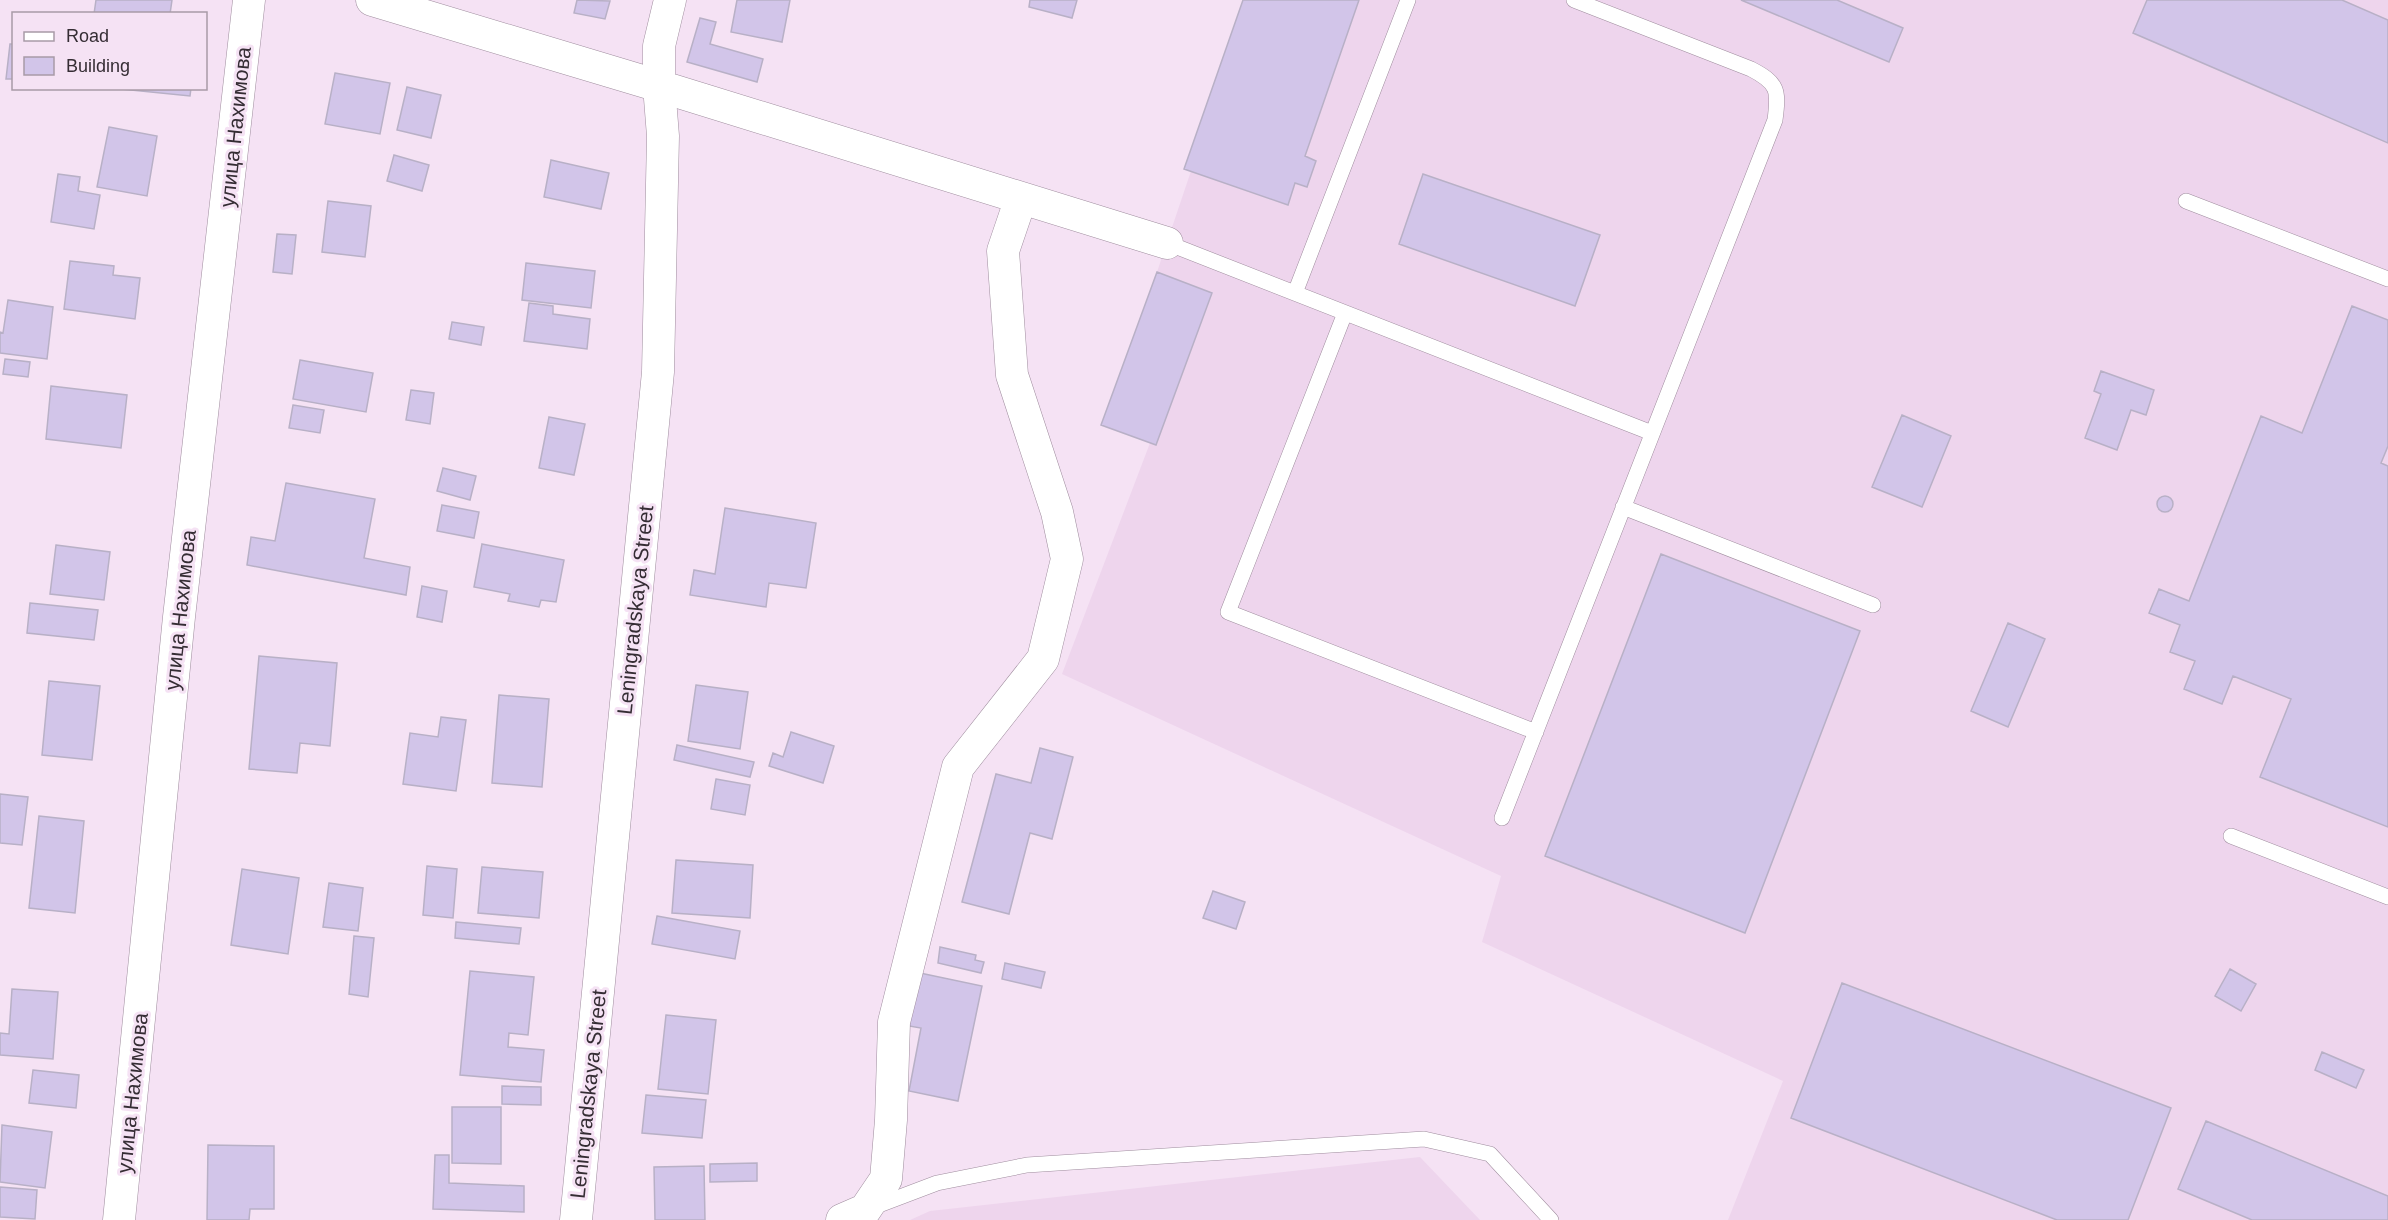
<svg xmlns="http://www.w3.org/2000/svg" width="2388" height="1220" font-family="Helvetica,sans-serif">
<rect width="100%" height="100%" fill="#f5e2f4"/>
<path fill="#eed5ed" d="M 1243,0 L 2388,0 L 2388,1220 L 1728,1220 L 1783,1081 L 1482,942 L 1501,876 L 1062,674 L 1150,443 L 1101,425 L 1157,272 L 1191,171 L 1184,169 Z
M 1420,1157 L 1480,1220 L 910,1220 L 930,1211 Z"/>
<path fill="#d2c5e9" stroke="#b8b0c6" stroke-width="1.5" d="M 96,0 L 172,0 L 170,14 L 94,14 Z
M 577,0 L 610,1 L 605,19 L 574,13 Z
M 737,0 L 790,0 L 782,42 L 731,32 Z
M 1030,0 L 1077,0 L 1072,18 L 1029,7 Z
M 1243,0 L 1359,0 L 1305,156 L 1316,161 L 1307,187 L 1295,183 L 1288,205 L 1184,169 Z
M 1741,0 L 1837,0 L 1903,28 L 1889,62 Z
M 2147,0 L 2342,0 L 2388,20 L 2388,143 L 2133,33 Z
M 700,18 L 716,22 L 710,44 L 763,59 L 757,82 L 687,62 Z
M 10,44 L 14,44 L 14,79 L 6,79 Z
M 335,73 L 390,83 L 380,134 L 325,124 Z
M 407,87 L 441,95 L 431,138 L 397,130 Z
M 111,88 L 191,88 L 190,96 Z
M 109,127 L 157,136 L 147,196 L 97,187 Z
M 394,155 L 429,165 L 422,191 L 387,181 Z
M 551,160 L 609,173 L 601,209 L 544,197 Z
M 58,174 L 80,177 L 78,191 L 100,195 L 94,229 L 51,222 Z
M 1423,174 L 1600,235 L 1575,306 L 1399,244 Z
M 328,201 L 371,206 L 365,257 L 322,252 Z
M 277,234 L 296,235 L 292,274 L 273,272 Z
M 70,261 L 114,266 L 113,275 L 140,278 L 135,319 L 64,309 Z
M 526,263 L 595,271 L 591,308 L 522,300 Z
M 1157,272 L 1212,293 L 1156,445 L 1101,425 Z
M 8,300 L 53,307 L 47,359 L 0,353 L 0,332 L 3,333 Z
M 529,303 L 553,306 L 553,314 L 590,319 L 587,349 L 524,341 Z
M 2352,306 L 2388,320 L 2388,446 L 2381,463 L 2388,466 L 2388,827 L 2260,777 L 2291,699 L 2233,676 L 2222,704 L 2184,689 L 2195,661 L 2170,652 L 2180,625 L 2149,613 L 2159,589 L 2189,601 L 2261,416 L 2302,433 Z
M 452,322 L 484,327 L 481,345 L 449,339 Z
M 5,359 L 30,362 L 28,377 L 3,374 Z
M 300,360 L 373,373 L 366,412 L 293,399 Z
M 2101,371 L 2154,390 L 2146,415 L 2131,410 L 2117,450 L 2085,438 L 2101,394 L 2094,391 Z
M 51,386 L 127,395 L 121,448 L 46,439 Z
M 411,390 L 434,393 L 430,424 L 406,420 Z
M 293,405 L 324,410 L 320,433 L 289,428 Z
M 1902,415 L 1951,436 L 1922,507 L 1872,487 Z
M 549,417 L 585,424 L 574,475 L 539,468 Z
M 443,468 L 476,476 L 470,500 L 437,491 Z
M 286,483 L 375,499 L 364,558 L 410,567 L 406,595 L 247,565 L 251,537 L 275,541 Z
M2157 504a8 8 0 1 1 16 0a8 8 0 1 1-16 0Z
M 442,505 L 479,512 L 474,538 L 437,531 Z
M 725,508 L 816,523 L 806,588 L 769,583 L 766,607 L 690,595 L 694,570 L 715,574 Z
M 482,544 L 564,560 L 556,602 L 541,600 L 539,607 L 508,601 L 510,594 L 474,587 Z
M 56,545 L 110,552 L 104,600 L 50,594 Z
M 1661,554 L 1860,631 L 1745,933 L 1545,856 Z
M 422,586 L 447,591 L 442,622 L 417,617 Z
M 30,603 L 98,610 L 94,640 L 27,633 Z
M 2008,623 L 2045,639 L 2008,727 L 1971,711 Z
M 259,656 L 337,663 L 330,746 L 300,743 L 297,773 L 249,769 Z
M 49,681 L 100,686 L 92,760 L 42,755 Z
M 696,685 L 748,692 L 740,749 L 688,741 Z
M 499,695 L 549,699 L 542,787 L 492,783 Z
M 441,717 L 466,720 L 456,791 L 403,784 L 410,733 L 438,737 Z
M 791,732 L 834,746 L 823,783 L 769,766 L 773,753 L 783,757 Z
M 677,745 L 754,762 L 750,777 L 674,760 Z
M 1040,748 L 1073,757 L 1052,839 L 1030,833 L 1009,914 L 962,902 L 996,774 L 1031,783 Z
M 716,779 L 750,785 L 745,815 L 711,809 Z
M 0,794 L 28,797 L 22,845 L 0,843 Z
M 39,816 L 84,821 L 75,913 L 29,908 Z
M 676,860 L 753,865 L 750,918 L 672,913 Z
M 427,866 L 457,869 L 453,918 L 423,915 Z
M 482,867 L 543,872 L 539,918 L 478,913 Z
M 242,869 L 299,878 L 288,954 L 231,945 Z
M 329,883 L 363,888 L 358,931 L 323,927 Z
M 1213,891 L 1245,902 L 1236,929 L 1203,918 Z
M 657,916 L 740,931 L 735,959 L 652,944 Z
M 456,922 L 521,928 L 519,944 L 455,938 Z
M 354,936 L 374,938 L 368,997 L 349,994 Z
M 940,947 L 976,955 L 975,960 L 984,962 L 981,973 L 938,963 Z
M 1005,963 L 1045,972 L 1041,988 L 1002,979 Z
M 2230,969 L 2256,984 L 2241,1011 L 2215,996 Z
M 470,971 L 534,977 L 528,1035 L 509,1033 L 508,1047 L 544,1050 L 541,1082 L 460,1075 Z
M 920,973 L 982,986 L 958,1101 L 909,1091 L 921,1028 L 909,1026 Z
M 1842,983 L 2171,1108 L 2128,1220 L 2057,1220 L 1791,1118 Z
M 12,989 L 58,992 L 53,1059 L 0,1055 L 0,1033 L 9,1034 Z
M 666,1015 L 716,1020 L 708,1094 L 658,1089 Z
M 2322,1052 L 2364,1070 L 2356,1088 L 2315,1070 Z
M 33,1070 L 79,1075 L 76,1108 L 29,1103 Z
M 502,1086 L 541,1087 L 541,1105 L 502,1104 Z
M 646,1095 L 706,1100 L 702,1138 L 642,1133 Z
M 452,1107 L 501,1107 L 501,1164 L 452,1163 Z
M 2206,1121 L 2388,1196 L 2388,1220 L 2252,1220 L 2178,1189 Z
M 2,1125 L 52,1132 L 45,1188 L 0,1182 Z
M 208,1145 L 274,1146 L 274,1209 L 250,1209 L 249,1220 L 207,1220 Z
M 435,1155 L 449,1155 L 449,1183 L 524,1186 L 524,1212 L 433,1209 Z
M 757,1163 L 757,1181 L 710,1182 L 710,1164 Z
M 704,1166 L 705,1220 L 655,1220 L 654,1167 Z
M 0,1187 L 37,1190 L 35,1219 L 0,1217 Z"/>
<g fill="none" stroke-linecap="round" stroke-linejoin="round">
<g stroke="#9f8d9e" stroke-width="16">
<path id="lane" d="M 2186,201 L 2388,279
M 1167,243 L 1652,433
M 1295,293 L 1408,0
M 1345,313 L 1228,612 L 1536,732
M 1623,507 L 1873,605
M 1502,818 L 1775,120 C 1779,90 1778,83 1751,69 L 1574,0
M 2231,836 L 2388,897
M 871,1208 L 937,1183 L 1027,1165 L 1424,1139 L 1490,1154 L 1551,1220"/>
</g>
<g stroke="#9f8d9e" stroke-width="33">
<path id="street" d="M 372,0 L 659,86 L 1167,243
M 119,1220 L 179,617 L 249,0
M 576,1220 L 658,372 L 663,136 L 659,86 L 659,46 L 670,0
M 842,1220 L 865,1210 L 886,1179 L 891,1120 L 894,1022 L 958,767 L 1043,659 L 1067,559 L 1057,512 L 1012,375 L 1003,251 L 1021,198"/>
</g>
<use href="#lane" stroke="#fff" stroke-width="15"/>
<use href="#street" stroke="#fff" stroke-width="32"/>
</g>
<g text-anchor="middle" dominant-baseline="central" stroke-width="6" stroke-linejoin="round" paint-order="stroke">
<g font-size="21" fill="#352d34" stroke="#f5e2f4">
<text transform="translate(235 127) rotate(-84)">улица Нахимова</text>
<text transform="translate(180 610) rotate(-84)">улица Нахимова</text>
<text transform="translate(635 610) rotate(-84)">Leningradskaya Street</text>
<text transform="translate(132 1093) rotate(-84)">улица Нахимова</text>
<text transform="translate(588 1094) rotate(-84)">Leningradskaya Street</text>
</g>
</g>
<rect x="12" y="12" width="195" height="78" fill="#f5e2f4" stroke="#a89aa7" stroke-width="1.5"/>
<rect x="24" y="32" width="30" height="9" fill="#ffffff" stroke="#a89aa7" stroke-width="1.5"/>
<text x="66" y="42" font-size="18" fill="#352d34">Road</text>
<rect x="24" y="57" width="30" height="18" fill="#d2c5e9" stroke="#a89aa7" stroke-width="1.5"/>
<text x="66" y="72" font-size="18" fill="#352d34">Building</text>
</svg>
